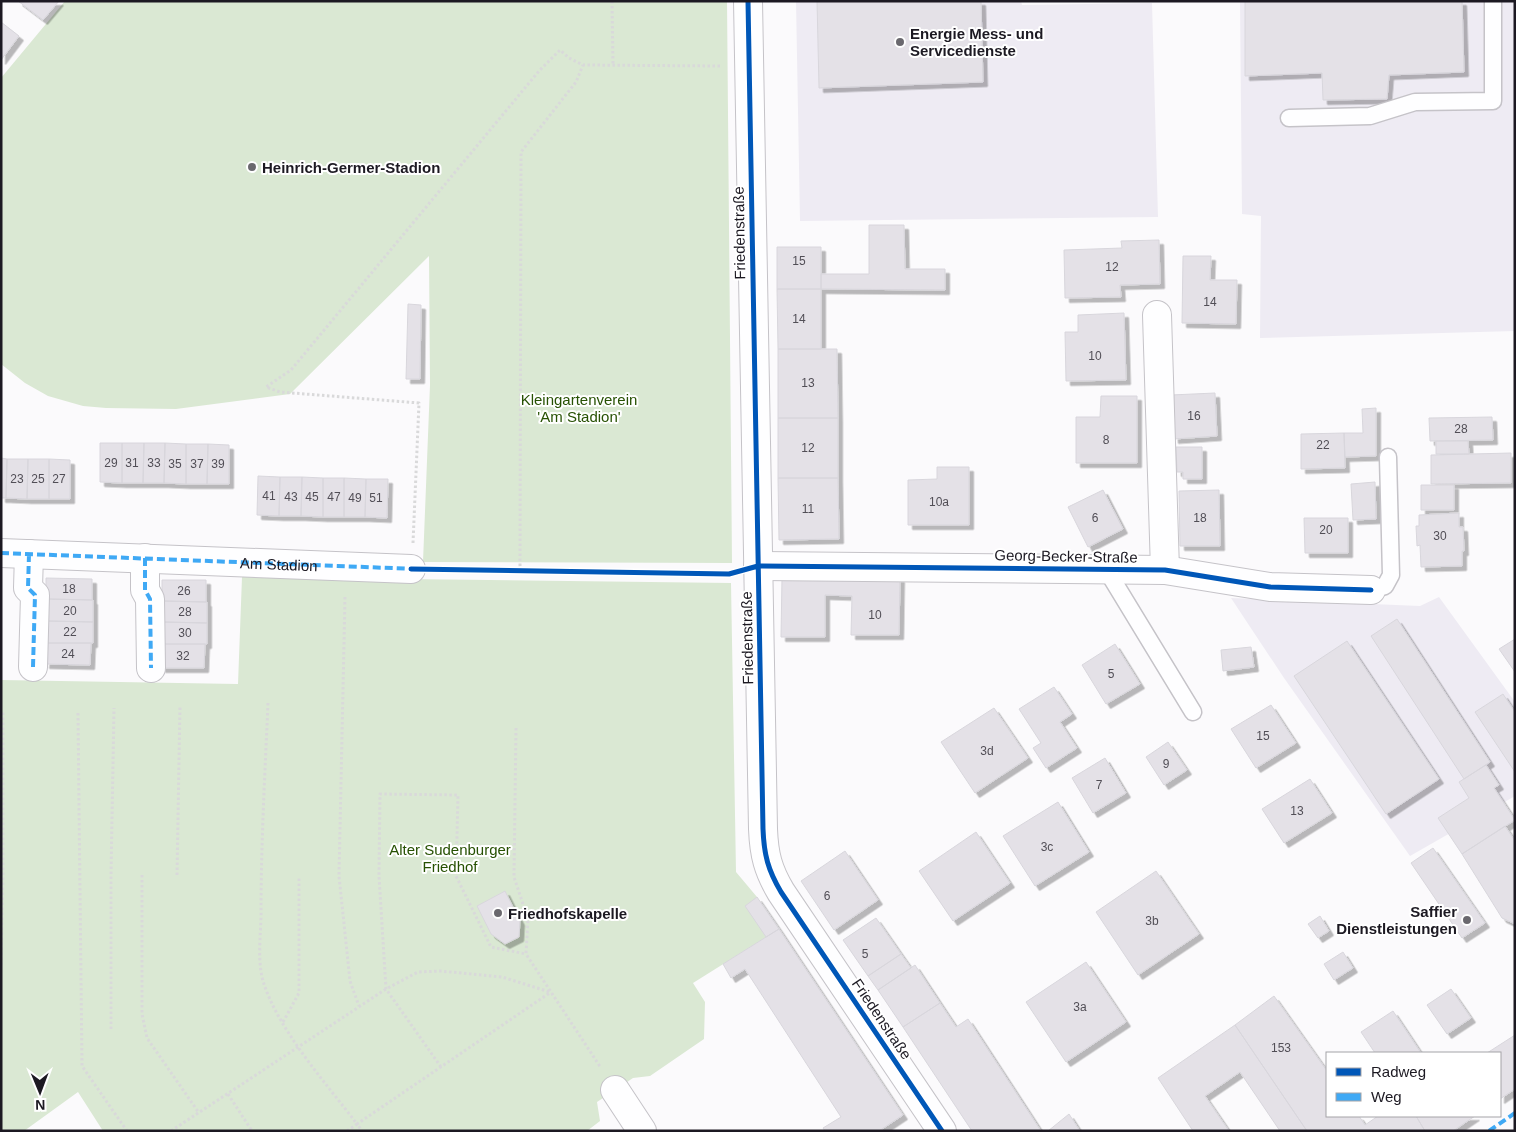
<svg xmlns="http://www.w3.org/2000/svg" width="1516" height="1132" font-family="Helvetica,sans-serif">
<defs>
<filter id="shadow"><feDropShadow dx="4.5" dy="4.5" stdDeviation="0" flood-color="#0004"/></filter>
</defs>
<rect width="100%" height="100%" fill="#fbfafc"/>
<path fill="#eeebf3" d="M 796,1 L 1021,1 L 1022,5 L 1152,3 L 1158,217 L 800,221 Z
M 1240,1 L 1515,1 L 1515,331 L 1260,338 L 1261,216 L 1242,214 Z
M 1439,597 L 1515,702 L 1515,796 L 1410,856 L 1284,678 L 1231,598 L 1420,606 Z"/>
<path fill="#dae8d3" d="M 65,1 L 727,1 L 732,563 L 423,562 L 430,385 L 429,256 L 290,394 L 176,409 L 106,408 L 83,406 L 48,396 L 25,383 L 1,364 L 1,78 Z
M 242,577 L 731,583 L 736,872 L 757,897 L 779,929 L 693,983 L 705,1002 L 704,1039 L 650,1076 L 633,1078 L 597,1102 L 600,1121 L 587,1131 L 103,1131 L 78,1092 L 24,1131 L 1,1131 L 1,680 L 238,684 Z"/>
<path fill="#e4e1e7" stroke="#d8d6dc" filter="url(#shadow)" d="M 18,1 L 59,1 L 43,20 Z
M 817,1 L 981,1 L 983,82 L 819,88 Z
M 1245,1 L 1462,1 L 1464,72 L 1389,75 L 1387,99 L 1323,100 L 1322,73 L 1245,76 Z
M 1,22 L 19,36 L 1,60 Z
M 869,225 L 904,225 L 905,269 L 945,269 L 945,290 L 821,289 L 821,274 L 869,274 Z
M 1159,240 L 1160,284 L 1120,285 L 1121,297 L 1065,298 L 1064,250 L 1122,248 L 1121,241 Z
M 777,247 L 821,247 L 821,289 L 777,289 Z
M 1183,256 L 1211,256 L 1210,280 L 1237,280 L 1236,324 L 1182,323 Z
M 777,289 L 821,289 L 821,349 L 778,349 Z
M 408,304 L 421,305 L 420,379 L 406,379 Z
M 1124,313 L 1126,380 L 1066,381 L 1065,332 L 1078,332 L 1078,315 Z
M 778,349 L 837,349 L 838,418 L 778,418 Z
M 1215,393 L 1217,436 L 1174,439 L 1171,395 Z
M 1101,396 L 1137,396 L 1137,463 L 1076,463 L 1076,417 L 1100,417 Z
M 1376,408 L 1376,456 L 1345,457 L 1344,433 L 1363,433 L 1362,409 Z
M 1492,417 L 1493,440 L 1430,441 L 1429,418 Z
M 778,418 L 838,418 L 838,478 L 778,478 Z
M 1344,433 L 1345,468 L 1301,469 L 1301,434 Z
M 1436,441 L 1468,441 L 1469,454 L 1436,454 Z
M 100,443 L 122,443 L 122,483 L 100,482 Z
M 122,443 L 144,443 L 143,483 L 122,483 Z
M 144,443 L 165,443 L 164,483 L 143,483 Z
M 165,443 L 186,444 L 186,484 L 164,483 Z
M 186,444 L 208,444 L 207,484 L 186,484 Z
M 208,444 L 229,445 L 229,484 L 207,484 Z
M 1176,447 L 1202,447 L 1202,479 L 1183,479 L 1183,472 L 1177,472 Z
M 1511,453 L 1511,483 L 1431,484 L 1431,455 Z
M 1,458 L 7,459 L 6,498 L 1,498 Z
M 7,459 L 28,459 L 27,499 L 6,498 Z
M 28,459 L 49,459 L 49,499 L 27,499 Z
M 49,459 L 70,460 L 70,499 L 49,499 Z
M 937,467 L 969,467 L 969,525 L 908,525 L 908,480 L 937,479 Z
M 258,476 L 280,477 L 279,516 L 257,515 Z
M 280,477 L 302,477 L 301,516 L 279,516 Z
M 302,477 L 323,478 L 323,517 L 301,516 Z
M 323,478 L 344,478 L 344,517 L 323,517 Z
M 344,478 L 366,479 L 365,517 L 344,517 Z
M 778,478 L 838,478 L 839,539 L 779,540 Z
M 366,479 L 388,479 L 387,518 L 365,517 Z
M 1375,482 L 1376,519 L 1353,520 L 1351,484 Z
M 1421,485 L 1454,485 L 1454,510 L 1421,510 Z
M 1103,490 L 1123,529 L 1088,547 L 1068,507 Z
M 1219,490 L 1220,546 L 1180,546 L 1179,491 Z
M 1459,513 L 1459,527 L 1463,527 L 1464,551 L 1462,551 L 1462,566 L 1421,567 L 1420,545 L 1417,546 L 1416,526 L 1419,526 L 1419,515 Z
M 1304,518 L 1348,518 L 1348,553 L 1305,553 Z
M 782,577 L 900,578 L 899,635 L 851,635 L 852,596 L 825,595 L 825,637 L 781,637 Z
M 46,578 L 92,579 L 92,600 L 46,599 Z
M 162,580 L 206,580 L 206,602 L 162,601 Z
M 48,599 L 93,600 L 93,622 L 47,621 Z
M 163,601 L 207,602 L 207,623 L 163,622 Z
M 1397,619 L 1490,762 L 1464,779 L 1371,636 Z
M 47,621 L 93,622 L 93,643 L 47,643 Z
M 163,622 L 207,623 L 207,644 L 163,644 Z
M 1515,639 L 1515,672 L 1499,649 Z
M 1347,641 L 1439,779 L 1386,814 L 1294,676 Z
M 47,643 L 91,643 L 90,665 L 45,664 Z
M 161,644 L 205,644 L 204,668 L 161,668 Z
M 1115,644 L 1140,684 L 1106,704 L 1082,665 Z
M 1251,647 L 1254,667 L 1223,671 L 1221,650 Z
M 1054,687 L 1072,714 L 1060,722 L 1077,748 L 1046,768 L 1033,748 L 1041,743 L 1019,709 Z
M 1503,694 L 1515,712 L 1515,772 L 1475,712 Z
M 1271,705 L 1296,743 L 1256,768 L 1231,729 Z
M 994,708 L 1028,758 L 975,793 L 941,742 Z
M 1168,742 L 1187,770 L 1164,785 L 1146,757 Z
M 1105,758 L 1126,793 L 1093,813 L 1072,778 Z
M 1486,765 L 1499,785 L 1494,788 L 1515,820 L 1462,854 L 1438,818 L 1469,798 L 1459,782 Z
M 1310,779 L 1332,813 L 1284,843 L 1262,809 Z
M 1058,802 L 1089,852 L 1035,886 L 1003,836 Z
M 1505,826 L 1515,841 L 1515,924 L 1502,918 L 1462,854 Z
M 976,832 L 1010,883 L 953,921 L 919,871 Z
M 1433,848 L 1485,923 L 1462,938 L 1411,863 Z
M 845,851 L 878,900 L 834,930 L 801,881 Z
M 1156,871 L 1199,934 L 1138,975 L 1096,912 Z
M 505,891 L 520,921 L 519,937 L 505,944 L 491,934 L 477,906 Z
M 757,897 L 779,929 L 766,937 L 745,906 Z
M 1320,916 L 1329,931 L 1318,938 L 1308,924 Z
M 876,918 L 901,954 L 868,976 L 843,940 Z
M 779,929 L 903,1115 L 879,1131 L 825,1131 L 823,1128 L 841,1117 L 745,969 L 731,978 L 723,964 Z
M 1343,952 L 1353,968 L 1334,980 L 1324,964 Z
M 901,954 L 911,968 L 878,990 L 868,976 Z
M 1086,962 L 1126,1022 L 1066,1062 L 1026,1002 Z
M 915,965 L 940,1003 L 903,1027 L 878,990 Z
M 1451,989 L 1471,1018 L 1447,1034 L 1427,1005 Z
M 1274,996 L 1327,1071 L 1327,1116 L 1359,1116 L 1365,1125 L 1378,1116 L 1416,1116 L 1425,1131 L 1307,1131 L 1235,1025 Z
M 940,1003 L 956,1027 L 968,1019 L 1041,1131 L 972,1131 L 903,1027 Z
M 1393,1011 L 1421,1053 L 1375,1053 L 1361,1032 Z
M 1235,1025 L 1307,1131 L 1280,1131 L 1240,1072 L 1205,1096 L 1229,1131 L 1193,1131 L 1158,1078 Z
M 1515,1035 L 1515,1089 L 1500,1099 L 1500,1053 L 1487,1053 Z
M 1069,1114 L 1080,1131 L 1048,1131 Z
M 1416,1116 L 1475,1116 L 1453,1131 L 1425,1131 Z"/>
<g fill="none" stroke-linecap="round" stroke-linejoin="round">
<g stroke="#c5c3c8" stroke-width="19">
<path id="service" d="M 1289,118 L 1370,116 L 1415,102 L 1493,101 L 1493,1
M 1106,569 L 1193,712
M 1371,590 L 1385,586 L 1391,575 L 1388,457"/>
</g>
<g stroke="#c5c3c8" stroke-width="30">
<g id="minor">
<path d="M 748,1 L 763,829 C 764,855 768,870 781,892 L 942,1131"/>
<path d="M 1157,315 L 1165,570"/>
<path id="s1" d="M 1,553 L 411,569"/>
<path d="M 29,554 L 28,588 L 35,595 L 33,667"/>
<path d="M 145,558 L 145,590 L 150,599 L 151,668"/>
<path d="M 758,566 L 1165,570 L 1270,587 L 1371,590"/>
<path d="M 615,1090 L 642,1131"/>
</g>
</g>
<path stroke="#d9d9da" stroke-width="3" stroke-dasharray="2.5 2.5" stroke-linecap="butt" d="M 612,1 L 613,65
M 413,543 L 419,403 L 280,392 L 266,387 L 291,370 L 539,71 L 560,50 L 569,58 L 583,65 L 721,66
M 521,571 L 520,566 L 521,152 L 576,82 L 583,65
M 345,597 L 339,876 L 350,981 L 359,1006
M 268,703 C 265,773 261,843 261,913 C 261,934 257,960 263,981 C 278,1030 326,1083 357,1124 L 551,992
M 78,713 L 82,1066 L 127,1131
M 516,728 L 514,877 L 528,919 L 526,954 L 601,1068
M 142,875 L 142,1014 L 147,1038 L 199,1113
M 177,875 L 180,705
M 1,965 L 3,874 L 3,712
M 283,1022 L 299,993 L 299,876
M 111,1029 L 111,875 L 114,708
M 441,1067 L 386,989 L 379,876 L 380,794 L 458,795 L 456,876 L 491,947 L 526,954
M 228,1094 L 252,1131
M 171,1131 L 386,989 L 418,972 L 440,971 L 502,977 L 550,992
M 347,1131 L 357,1124 L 362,1131"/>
<use href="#service" stroke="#fefeff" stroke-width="16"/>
<use href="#minor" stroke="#fefeff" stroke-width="28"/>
<path stroke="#3fa9f5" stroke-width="4" stroke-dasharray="8 4" stroke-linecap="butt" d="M 1,553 L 416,569
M 29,554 L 28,588 L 35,595 L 33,667
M 145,558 L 145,590 L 150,599 L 151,668
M 1489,1131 L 1515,1113"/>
<g stroke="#fff" stroke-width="8">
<path id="cycleway" d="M 748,1 L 763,829 C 764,855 768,870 781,892 L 942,1131
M 411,569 L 729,574 L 758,566 L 1165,570 L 1270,587 L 1371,590"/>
</g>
<use href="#cycleway" stroke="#0057b8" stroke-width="5"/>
</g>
<g fill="#6a686e" stroke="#fff" stroke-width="2">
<circle cx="900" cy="42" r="5"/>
<circle cx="252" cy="167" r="5"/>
<circle cx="498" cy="913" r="5"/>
<circle cx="1467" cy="920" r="5"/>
</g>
<g text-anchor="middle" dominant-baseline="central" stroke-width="4" stroke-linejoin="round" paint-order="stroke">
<g font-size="12" fill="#514e56">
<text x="799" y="261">15</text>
<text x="1112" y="267">12</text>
<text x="1210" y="302">14</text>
<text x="799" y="319">14</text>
<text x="1095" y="356">10</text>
<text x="808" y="383">13</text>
<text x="1194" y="416">16</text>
<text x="1461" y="429">28</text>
<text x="1106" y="440">8</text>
<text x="1323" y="445">22</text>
<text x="808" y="448">12</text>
<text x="111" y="463">29</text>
<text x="132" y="463">31</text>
<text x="154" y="463">33</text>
<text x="175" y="464">35</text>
<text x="197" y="464">37</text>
<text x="218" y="464">39</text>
<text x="17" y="479">23</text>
<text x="38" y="479">25</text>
<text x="59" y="479">27</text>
<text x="269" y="496">41</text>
<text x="291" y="497">43</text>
<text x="312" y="497">45</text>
<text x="334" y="497">47</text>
<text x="355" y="498">49</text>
<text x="376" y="498">51</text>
<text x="939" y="502">10a</text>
<text x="808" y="509">11</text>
<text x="1095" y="518">6</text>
<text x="1200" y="518">18</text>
<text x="1326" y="530">20</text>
<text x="1440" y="536">30</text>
<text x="69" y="589">18</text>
<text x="184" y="591">26</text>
<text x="70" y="611">20</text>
<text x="185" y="612">28</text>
<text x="875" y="615">10</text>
<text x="70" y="632">22</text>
<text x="185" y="633">30</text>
<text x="68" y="654">24</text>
<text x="183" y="656">32</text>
<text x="1111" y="674">5</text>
<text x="1263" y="736">15</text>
<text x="987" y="751">3d</text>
<text x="1166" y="764">9</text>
<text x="1099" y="785">7</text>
<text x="1297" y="811">13</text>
<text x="1047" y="847">3c</text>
<text x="827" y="896">6</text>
<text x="1152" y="921">3b</text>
<text x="865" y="954">5</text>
<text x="1080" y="1007">3a</text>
<text x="1281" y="1048">153</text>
</g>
<g font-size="15" font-weight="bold" fill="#1c1922" stroke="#fff" text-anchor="start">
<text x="910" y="33">Energie Mess- und<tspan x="910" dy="17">Servicedienste</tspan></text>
<text x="262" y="167">Heinrich-Germer-Stadion</text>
<text x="1457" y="911" text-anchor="end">Saffier<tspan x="1457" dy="17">Dienstleistungen</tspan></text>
<text x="508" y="913">Friedhofskapelle</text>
</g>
<g font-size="15" fill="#1c1922" stroke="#fff">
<text transform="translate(739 233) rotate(-91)">Friedenstraße</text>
<text transform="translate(1066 556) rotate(1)">Georg-Becker-Straße</text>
<text stroke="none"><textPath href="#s1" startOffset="278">Am Stadion</textPath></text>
<text transform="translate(747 638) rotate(-91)">Friedenstraße</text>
<text transform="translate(882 1019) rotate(56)">Friedenstraße</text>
</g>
<g font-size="15" fill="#275103" stroke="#fff">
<text x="579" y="399">Kleingartenverein<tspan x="579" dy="17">'Am Stadion'</tspan></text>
<text x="450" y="849">Alter Sudenburger<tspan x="450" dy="17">Friedhof</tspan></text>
</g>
</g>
<rect width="1516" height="1132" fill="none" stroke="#1c1922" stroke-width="5"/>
<rect x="1326" y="1052" width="175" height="65" fill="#ffffff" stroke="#a4a3a7"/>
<rect x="1336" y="1068" width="25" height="8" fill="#0057b8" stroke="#a4a3a7"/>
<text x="1371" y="1077" font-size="15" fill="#1c1922">Radweg</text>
<rect x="1336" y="1093" width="25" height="8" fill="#3fa9f5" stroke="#a4a3a7"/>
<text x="1371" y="1102" font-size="15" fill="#1c1922">Weg</text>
<g transform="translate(40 1092) rotate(179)" stroke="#ffffff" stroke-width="4" paint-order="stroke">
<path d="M0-4L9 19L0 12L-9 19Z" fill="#1c1922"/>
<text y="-8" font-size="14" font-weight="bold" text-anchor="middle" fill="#1c1922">N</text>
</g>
</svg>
